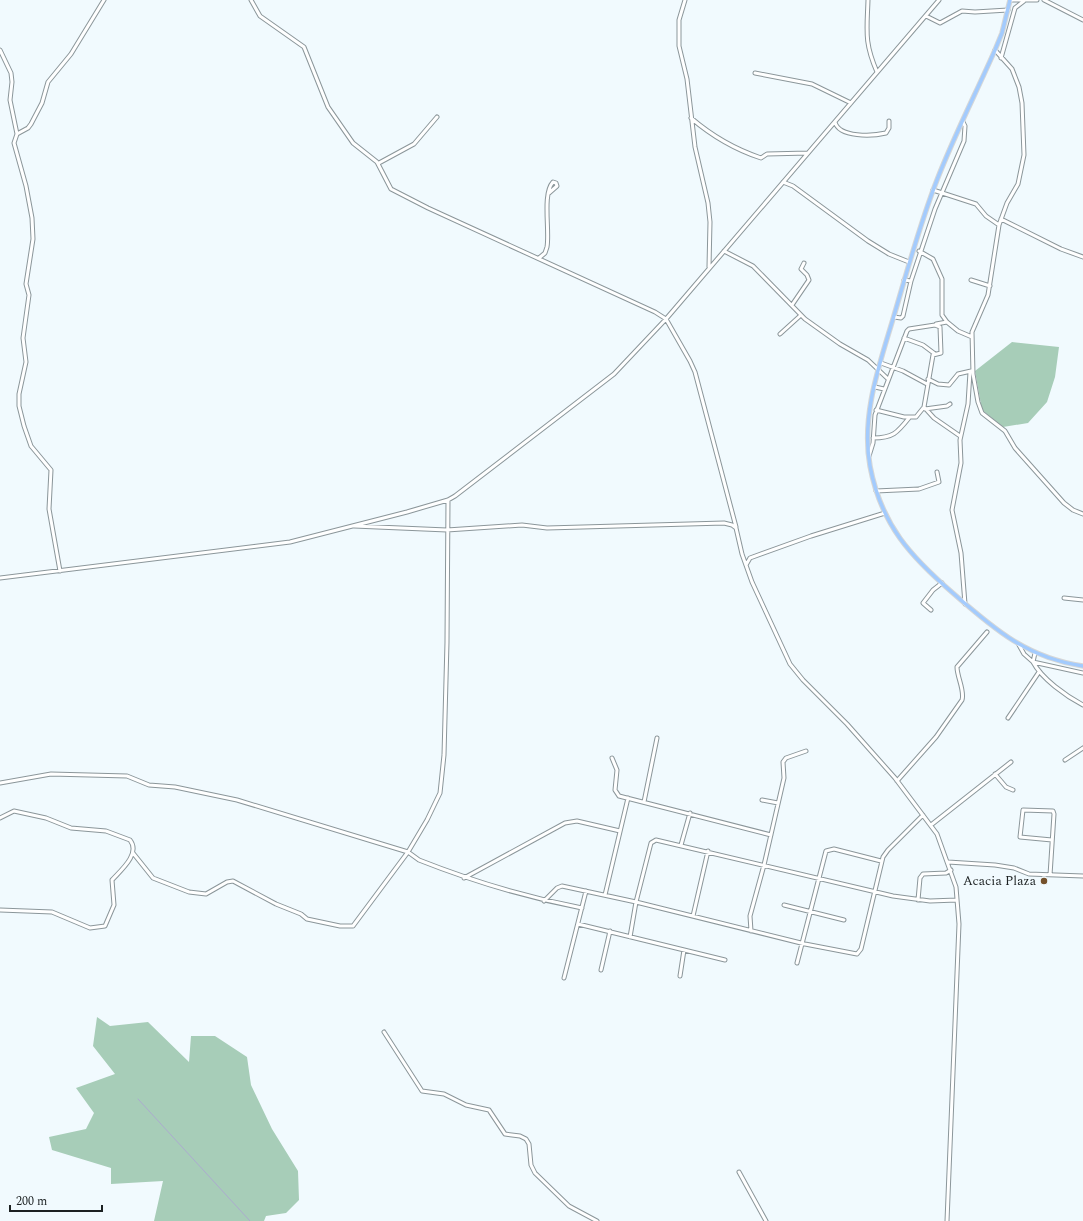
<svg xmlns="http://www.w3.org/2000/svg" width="1083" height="1221" font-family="Spectral,serif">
<rect width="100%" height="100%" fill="#f1fafe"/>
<path fill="#a7cdb8" d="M 1012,342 L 1059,347 L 1055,377 L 1047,402 L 1028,423 L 1003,427 L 982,410 L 975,371 Z
M 97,1017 L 110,1026 L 148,1022 L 189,1062 L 191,1036 L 215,1036 L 247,1057 L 251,1085 L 272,1129 L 298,1171 L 299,1200 L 286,1213 L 266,1216 L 264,1221 L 154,1221 L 163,1181 L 111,1184 L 111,1168 L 52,1150 L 49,1137 L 86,1129 L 94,1113 L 76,1088 L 115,1074 L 93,1046 Z"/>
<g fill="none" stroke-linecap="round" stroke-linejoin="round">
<path stroke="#acabcf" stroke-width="1" d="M 138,1099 L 250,1221"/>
<g stroke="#8b969a" stroke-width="5">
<path id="minor" d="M 251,0 L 260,16 L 304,47 L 328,107 L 353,143 L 377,162 L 391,189 L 428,208 L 655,312 L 666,319 L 690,361 L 695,372 L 736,527
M 685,0 L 679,20 L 679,46 L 687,79 L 695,147 L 708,203 L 710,222 L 709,267
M 868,0 C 867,31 864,42 877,72
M 1012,0 L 1037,0
M 1044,0 L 1083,20
M 926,16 L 940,23 L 962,11 L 975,12 L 1008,10
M 0,50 L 11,73 L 12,82 L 10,100 L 17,134
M 995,50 L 1012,69 L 1019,87 L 1022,103 L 1024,155 L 1018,184 L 1007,203 L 999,225 L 988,295 L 972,332 L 973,374 L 978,402 L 982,413 L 1005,431 L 1015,448 L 1064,503 L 1073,510 L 1083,514
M 1001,58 L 1015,8 L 1024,1
M 755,73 L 812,84 L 851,103
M 691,118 C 712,136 734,149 761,158 L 767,154 L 808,153
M 835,122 C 839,138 873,136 886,133 L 889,128 L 889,121
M 379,163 L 414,144 L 437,117
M 783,182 L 793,186 L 868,241 L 889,254 L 909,262
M 933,190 L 976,204 L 986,216 L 999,225
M 1001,219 L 1061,249 L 1083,257
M 724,251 L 753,266 L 805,319 L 840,344 L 868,360 L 888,379
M 919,251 L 933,259 L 942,279 L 942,315 L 947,322 L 958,331 L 972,337
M 539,258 L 545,253 L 547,247 C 550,231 542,194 553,182 L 556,183 L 557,186 L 549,193
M 971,280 L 990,286
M 911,281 L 935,209 L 964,141 L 965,126 L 963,122
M 792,305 L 809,280 L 807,275 L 801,269 L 804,263
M 894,317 L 901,318 L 903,316 L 911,281 L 904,280
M 936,324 L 947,322
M 780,334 L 801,315
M 904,338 L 923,345 L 935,354
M 881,363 L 903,371 L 927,384
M 928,379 L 938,384 L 949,385 L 958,374 L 971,371
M 875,387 L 884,389
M 925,409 L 947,406 L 950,404
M 876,410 L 904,417 L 916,417 L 924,407
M 873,438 C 893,438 897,433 909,418
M 869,456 L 873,443 L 875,415 L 907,331 L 909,329 L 935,325 L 940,327 L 941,353 L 933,355 L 924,407 L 934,418 L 960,436
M 876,491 L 919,489 L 939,482 L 937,472
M 354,526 L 447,530 L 522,525 L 547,528 L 724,523 L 732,525 L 736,528 L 742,554 L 752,582 L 790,664 L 803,680 L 847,724 L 895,778 L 937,834 L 956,887 L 959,924 L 947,1221
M 746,565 L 750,558 L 811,536 L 885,513
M 60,571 L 49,509 L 51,470 L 31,446 L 24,426 L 19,406 L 19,394 L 26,362 L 23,338 L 29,295 L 26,284 L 33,239 L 32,218 L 26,186 L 14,143 L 17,134 L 28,128 L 31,124 L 42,103 L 48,82 L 71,54 L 104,0
M 0,578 L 290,542 L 407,512 L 448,500 L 455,496 L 614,374 L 666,319 L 939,0
M 1064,598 L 1083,600
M 965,604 L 961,553 L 952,510 L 961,463 L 960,440 L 968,404 L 970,372
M 931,610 L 923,603 L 933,590 L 942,583
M 1019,645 L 1024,654 L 1033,662 L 1083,673
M 1035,653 L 1033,662 C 1042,679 1066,696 1083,705
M 1008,718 L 1039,672
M 612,758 L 617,770 L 615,790 L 619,796 L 771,835
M 1065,760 L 1083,748
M 995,774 L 1006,787 L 1013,790
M 897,781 L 936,737 L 962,700 C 965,691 957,677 957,667 L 987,632
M 0,783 L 51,774 L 127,776 L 149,785 L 175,787 L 237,800 L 408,852 L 419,860 C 472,881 525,897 582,908
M 762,800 L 778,803
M 644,802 L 657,738
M 0,818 L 14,811 L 46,818 L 71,828 L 106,831 L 130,840 C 141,854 120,871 112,880 L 114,905 L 105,926 L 90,928 L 52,912 L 0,910
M 931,825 L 1011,762
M 681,845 L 690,813
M 133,853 L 153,878 L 189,892 L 206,894 L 227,882 L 233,881 L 276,904 L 301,914 L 307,919 L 340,926 L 353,926 L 408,852 L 427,820 L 440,793 L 444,755 L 447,642 L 448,500
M 948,862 L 995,865 L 1014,868 L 1029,874 L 1083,876
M 1050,875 L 1054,814 L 1053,811 L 1023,810 L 1020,837 L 1052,840
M 464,878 L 565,823 L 577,821 L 620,831
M 605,895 L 628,798
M 918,900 L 920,878 L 923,874 L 946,873 L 951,870
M 544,901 L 557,888 L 562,886 L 636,902 L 805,944 L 857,954 L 861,949 L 883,857 L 888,850 L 923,815
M 784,905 L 844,920
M 693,916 L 708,851
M 578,924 L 725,960
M 751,931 L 750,916 L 764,865 L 784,778 L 783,762 L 786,758 L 806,751
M 630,937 L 636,902 L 651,843 L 656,840 L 893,896 L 930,901 L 957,900
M 797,963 L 826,851 L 834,849 L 881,861
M 601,970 L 610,931
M 680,976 L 684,950
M 564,978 L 586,891
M 384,1032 L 422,1091 L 444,1094 L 466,1105 L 489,1110 L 505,1134 L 520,1136 L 526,1139 L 529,1144 L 531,1165 L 535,1173 L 569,1206 L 597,1221
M 739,1172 L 766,1221"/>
</g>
<g stroke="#d6d7d7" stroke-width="5.5">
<path id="major" d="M 1010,0 L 1002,33 L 995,50 C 976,93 954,136 937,180 C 919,226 907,272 893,319 C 879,366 861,416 870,466 C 881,525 911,557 954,594 C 995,630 1028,658 1083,666"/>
</g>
<use href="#minor" stroke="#fff" stroke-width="3"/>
<use href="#major" stroke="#a3cbfd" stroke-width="3.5"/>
</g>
<circle fill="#75512b" stroke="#f1fafe" stroke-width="1.5" cx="1044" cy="881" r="4"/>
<g text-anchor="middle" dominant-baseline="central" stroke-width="3" stroke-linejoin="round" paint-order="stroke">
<g font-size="13" fill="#1c2122" stroke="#f1fafe" text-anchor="end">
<text x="1036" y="881">Acacia Plaza</text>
</g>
</g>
<path d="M10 1205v6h92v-6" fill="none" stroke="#1c2122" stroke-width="2"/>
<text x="16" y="1205" font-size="12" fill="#1c2122" stroke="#f1fafe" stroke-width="3" paint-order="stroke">200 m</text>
</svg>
